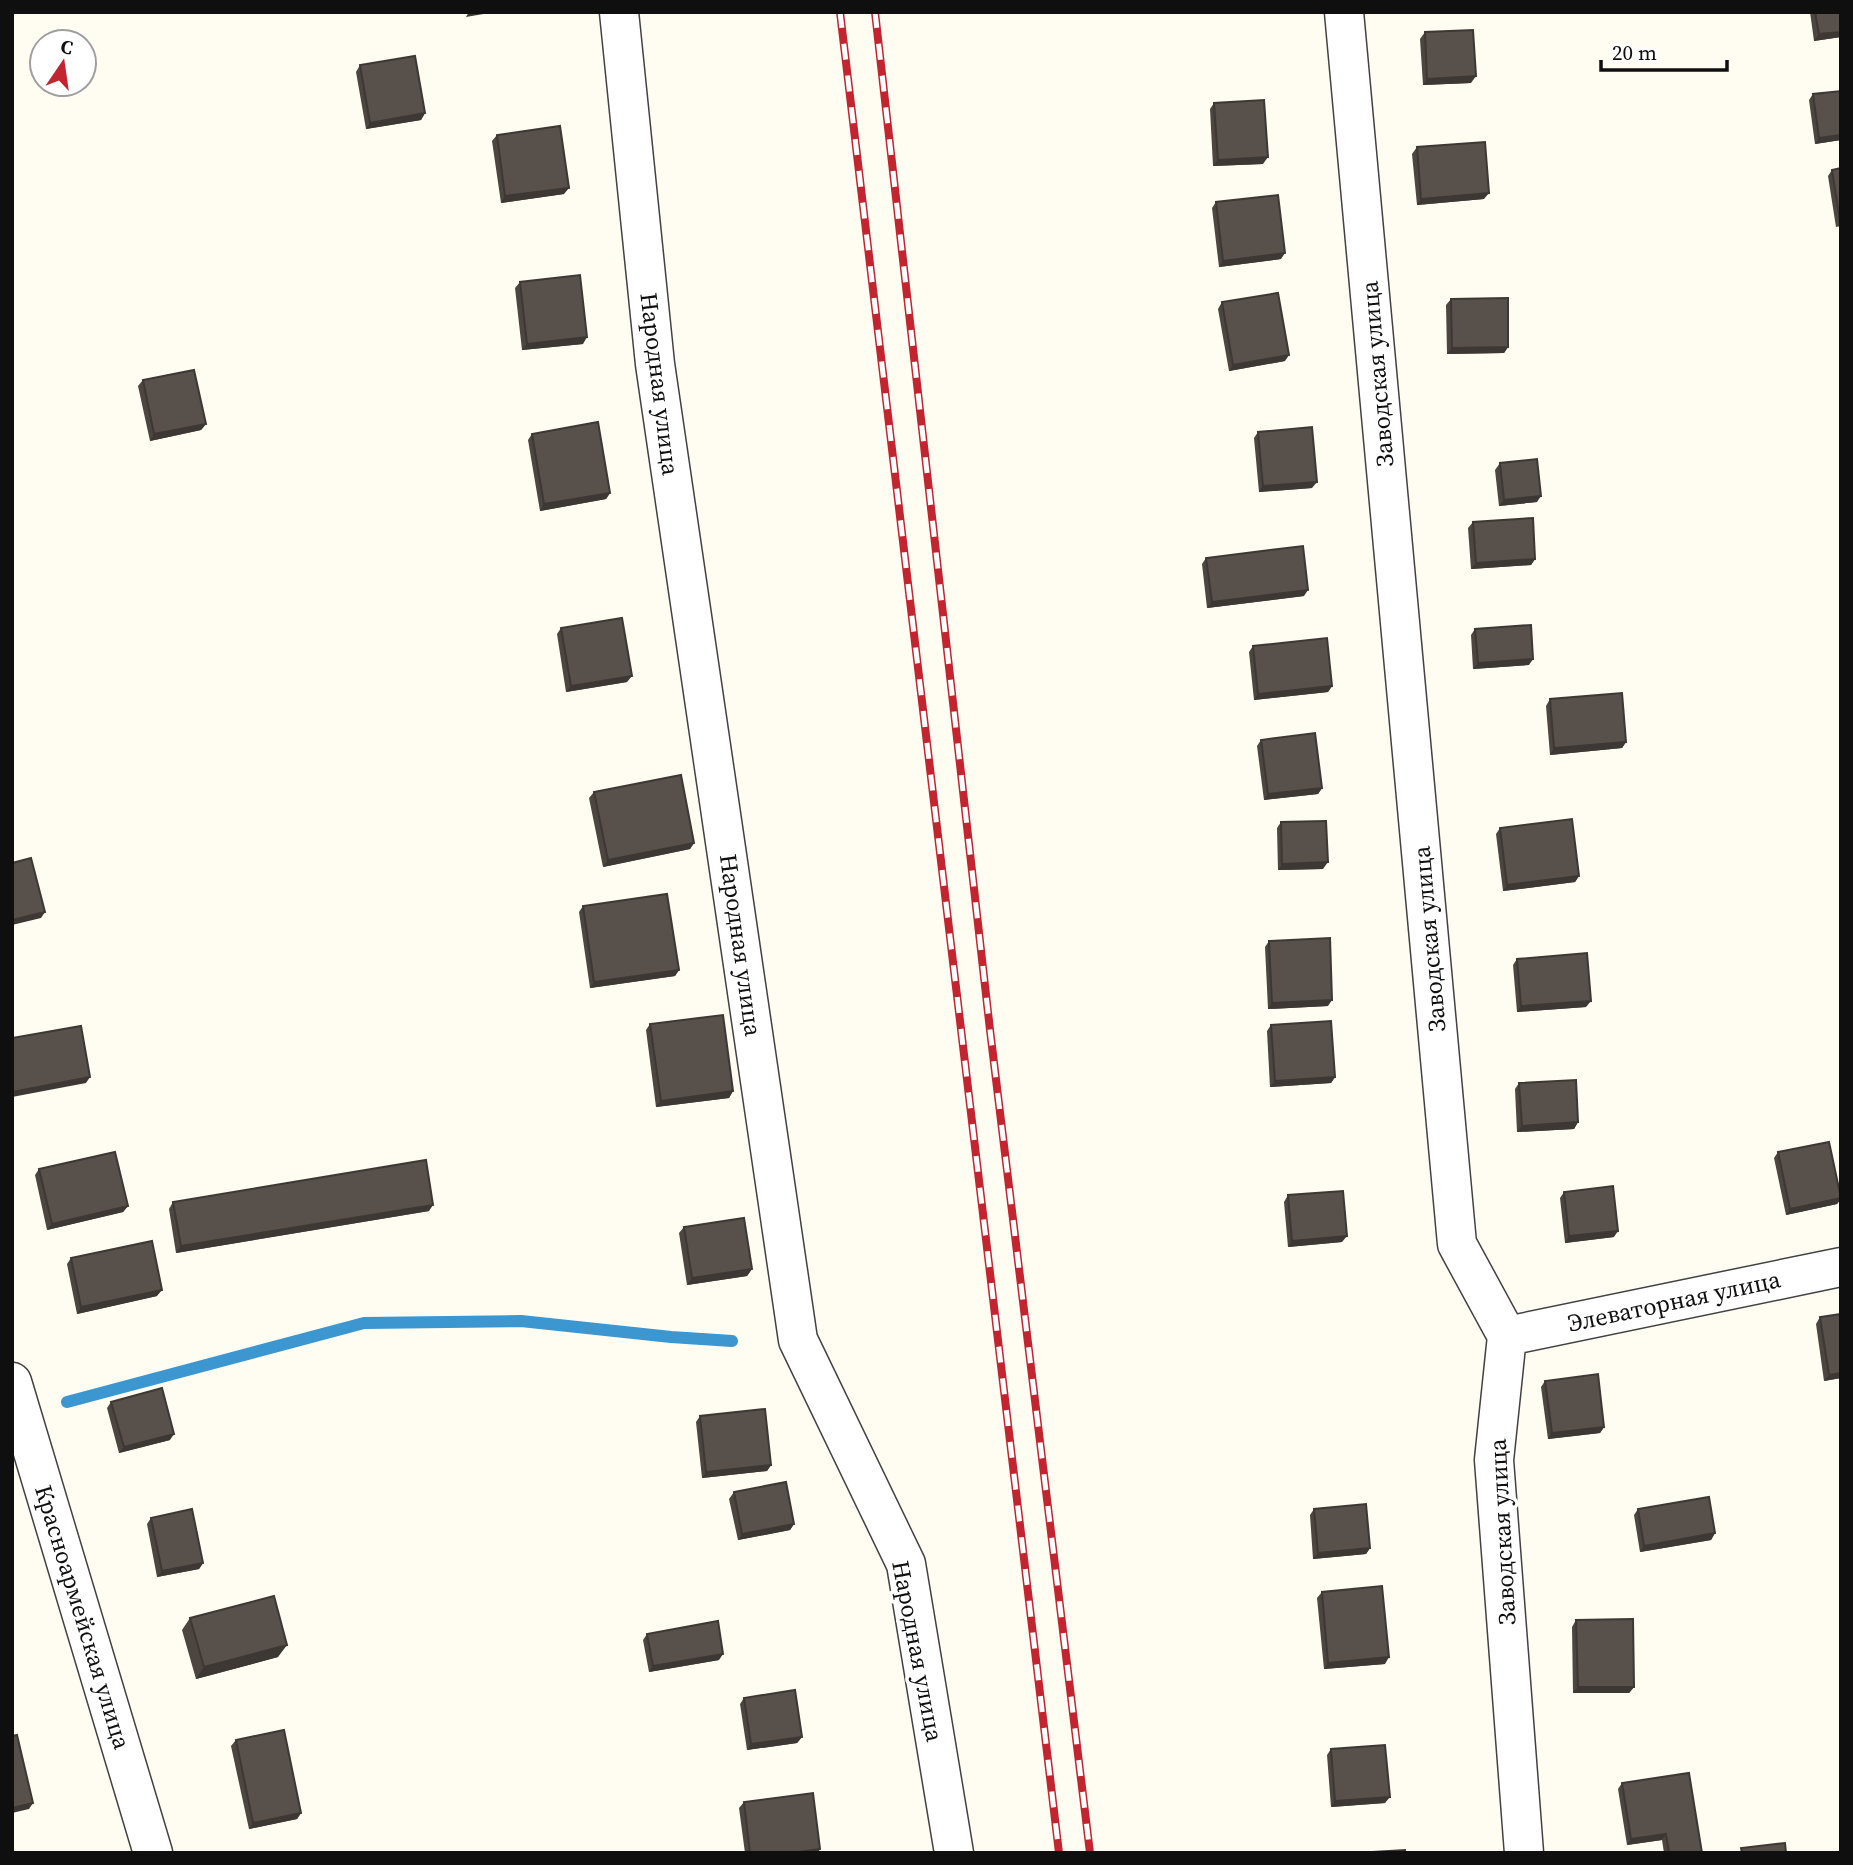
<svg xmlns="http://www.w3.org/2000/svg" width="1853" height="1865" font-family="'Source Serif 4',serif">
<rect width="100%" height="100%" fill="#fffcf2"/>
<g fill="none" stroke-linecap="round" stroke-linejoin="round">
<path stroke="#3c96cf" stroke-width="12" d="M 67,1402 L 364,1323 L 521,1321 L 671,1337 L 732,1341"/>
<g stroke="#424242" stroke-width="41">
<path id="minor" d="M 619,12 L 655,364 L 798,1340 L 906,1564 L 954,1853
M 1344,12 L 1457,1244 L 1507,1336 L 1494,1460 L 1524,1853
M 1507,1336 L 1841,1267
M 12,1382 L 153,1853"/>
</g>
<use href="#minor" stroke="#fff" stroke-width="38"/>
<g stroke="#c2252f" stroke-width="8">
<path id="rail" d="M 840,12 L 1059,1853
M 875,12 L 990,1030 L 1090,1853"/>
</g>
<use href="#rail" stroke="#fff" stroke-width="5" stroke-dasharray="16" stroke-linecap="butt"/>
</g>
<path fill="#4c4540" d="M 1810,12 L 1841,12 L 1841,37 L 1814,41 Z
M 1425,32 L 1471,83 L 1423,85 L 1420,39 Z
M 360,65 L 425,113 L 421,120 L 366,129 L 356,72 Z
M 1841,91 L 1841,140 L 1815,144 L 1809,100 L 1813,94 Z
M 1214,103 L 1263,164 L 1213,166 L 1210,109 Z
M 497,135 L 564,194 L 501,203 L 492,141 Z
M 1417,147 L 1484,199 L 1417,205 L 1412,154 Z
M 1841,168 L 1841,226 L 1836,227 L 1828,176 L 1832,170 Z
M 1216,202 L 1281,259 L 1219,267 L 1212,208 Z
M 520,282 L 583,344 L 522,350 L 515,288 Z
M 1451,299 L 1508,347 L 1504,353 L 1447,354 L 1446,305 Z
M 1222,302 L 1285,361 L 1229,371 L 1218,309 Z
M 143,380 L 206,424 L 201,430 L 150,441 L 138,386 Z
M 1258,432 L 1312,488 L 1259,492 L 1254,438 Z
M 532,434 L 610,493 L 606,499 L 540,511 L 528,440 Z
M 1500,463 L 1537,502 L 1499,506 L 1495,470 Z
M 1473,522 L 1535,559 L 1531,565 L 1471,569 L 1468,528 Z
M 1206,558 L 1304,596 L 1207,608 L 1202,564 Z
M 561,628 L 627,682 L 566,692 L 557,634 Z
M 1475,629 L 1529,665 L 1473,669 L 1471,635 Z
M 1253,646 L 1332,686 L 1328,692 L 1254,700 L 1249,652 Z
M 1550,699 L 1626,742 L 1622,748 L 1550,755 L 1546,706 Z
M 1261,740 L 1322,788 L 1318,794 L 1264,800 L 1257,746 Z
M 594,792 L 694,843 L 690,849 L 603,867 L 589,798 Z
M 1281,822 L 1323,869 L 1278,870 L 1277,828 Z
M 1500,828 L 1579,876 L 1575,882 L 1503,891 L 1496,834 Z
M 583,906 L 679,970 L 675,976 L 590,988 L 579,912 Z
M 1269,941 L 1328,1006 L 1268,1009 L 1265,947 Z
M 1517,959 L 1586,1007 L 1517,1012 L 1513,965 Z
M 650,1024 L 733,1091 L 729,1098 L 656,1107 L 646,1030 Z
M 1271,1025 L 1335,1077 L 1331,1083 L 1270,1087 L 1267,1031 Z
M 1519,1083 L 1578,1122 L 1574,1129 L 1517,1132 L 1515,1089 Z
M 1778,1152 L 1841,1195 L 1841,1199 L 1837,1204 L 1786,1215 L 1774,1158 Z
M 39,1169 L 128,1206 L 123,1212 L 47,1230 L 35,1175 Z
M 1564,1192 L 1614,1237 L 1565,1243 L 1560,1198 Z
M 1288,1195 L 1342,1242 L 1288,1247 L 1284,1202 Z
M 173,1202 L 429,1211 L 176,1253 L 169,1209 Z
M 684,1227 L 752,1269 L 747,1276 L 687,1285 L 679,1233 Z
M 71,1258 L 157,1296 L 77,1314 L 67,1264 Z
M 1820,1317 L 1841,1378 L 1824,1381 L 1816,1324 Z
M 1545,1381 L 1604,1427 L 1600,1433 L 1548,1439 L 1541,1387 Z
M 111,1402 L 170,1440 L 119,1453 L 107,1408 Z
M 700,1416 L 771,1465 L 767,1471 L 702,1478 L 696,1422 Z
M 734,1492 L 794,1524 L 790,1530 L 738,1540 L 729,1499 Z
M 1314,1509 L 1370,1548 L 1366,1554 L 1313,1559 L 1310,1515 Z
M 1638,1509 L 1715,1533 L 1711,1540 L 1640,1552 L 1634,1515 Z
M 151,1518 L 203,1563 L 199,1569 L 157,1577 L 147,1524 Z
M 1322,1592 L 1385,1664 L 1324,1669 L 1317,1598 Z
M 190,1618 L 278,1657 L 196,1679 L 182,1630 Z
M 1576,1620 L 1634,1687 L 1629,1693 L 1573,1693 L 1572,1627 Z
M 647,1634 L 719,1660 L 649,1672 L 643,1640 Z
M 744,1698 L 802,1737 L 797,1743 L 747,1750 L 740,1704 Z
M 236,1740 L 301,1813 L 297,1819 L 249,1829 L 231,1746 Z
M 1331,1749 L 1385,1803 L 1331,1807 L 1327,1755 Z
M 1622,1783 L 1702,1853 L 1664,1853 L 1662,1840 L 1627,1845 L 1618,1789 Z
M 744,1802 L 818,1853 L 745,1853 L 739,1808 Z"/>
<path fill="#3e3834" d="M 469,12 L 495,12 L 466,17 Z
M 1841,32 L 1841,37 L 1814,41 L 1819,34 Z
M 1476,76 L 1471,83 L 1423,85 L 1427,79 Z
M 425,113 L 421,120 L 366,129 L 370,123 Z
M 1841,135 L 1841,140 L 1815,144 L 1819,138 Z
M 1268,157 L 1263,164 L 1213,166 L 1218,160 Z
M 569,188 L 564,194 L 501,203 L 505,196 Z
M 1489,193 L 1484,199 L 1417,205 L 1421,199 Z
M 1285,253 L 1281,259 L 1219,267 L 1223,261 Z
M 587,337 L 583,344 L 522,350 L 527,344 Z
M 1508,347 L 1504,353 L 1447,354 L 1452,348 Z
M 1289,355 L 1285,361 L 1229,371 L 1233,365 Z
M 206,424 L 201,430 L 150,441 L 154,434 Z
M 1317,482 L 1312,488 L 1259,492 L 1263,486 Z
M 610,493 L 606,499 L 540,511 L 544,504 Z
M 1541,496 L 1537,502 L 1499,506 L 1504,500 Z
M 1535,559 L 1531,565 L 1471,569 L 1476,563 Z
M 1308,590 L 1304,596 L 1207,608 L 1212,602 Z
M 1533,659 L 1529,665 L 1473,669 L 1478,663 Z
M 632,676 L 627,682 L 566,692 L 571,686 Z
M 1332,686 L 1328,692 L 1254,700 L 1258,694 Z
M 1626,742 L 1622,748 L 1550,755 L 1554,748 Z
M 1322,788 L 1318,794 L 1264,800 L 1268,794 Z
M 694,843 L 690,849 L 603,867 L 608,860 Z
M 1328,862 L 1323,869 L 1278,870 L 1282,864 Z
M 1579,876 L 1575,882 L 1503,891 L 1507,885 Z
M 45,912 L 41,918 L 12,925 L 12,920 Z
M 679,970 L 675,976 L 590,988 L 594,982 Z
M 1332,1000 L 1328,1006 L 1268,1009 L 1272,1003 Z
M 1591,1001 L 1586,1007 L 1517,1012 L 1521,1006 Z
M 90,1077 L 86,1083 L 12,1097 L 12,1092 Z
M 1335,1077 L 1331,1083 L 1270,1087 L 1275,1081 Z
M 733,1091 L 729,1098 L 656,1107 L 661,1101 Z
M 1578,1122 L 1574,1129 L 1517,1132 L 1522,1126 Z
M 1841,1198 L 1837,1204 L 1786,1215 L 1790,1209 Z
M 433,1205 L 429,1211 L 176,1253 L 181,1246 Z
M 128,1206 L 123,1212 L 47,1230 L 52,1224 Z
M 1618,1231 L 1614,1237 L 1565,1243 L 1569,1236 Z
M 1347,1236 L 1342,1242 L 1288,1247 L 1292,1241 Z
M 752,1269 L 747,1276 L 687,1285 L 692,1278 Z
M 162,1290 L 157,1296 L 77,1314 L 81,1307 Z
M 1841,1373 L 1841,1378 L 1824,1381 L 1829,1375 Z
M 1604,1427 L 1600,1433 L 1548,1439 L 1552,1433 Z
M 174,1434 L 170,1440 L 119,1453 L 124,1447 Z
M 771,1465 L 767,1471 L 702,1478 L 706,1472 Z
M 794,1524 L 790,1530 L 738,1540 L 742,1534 Z
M 1715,1533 L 1711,1540 L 1640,1552 L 1644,1546 Z
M 1370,1548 L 1366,1554 L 1313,1559 L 1318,1553 Z
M 203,1563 L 199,1569 L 157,1577 L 162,1571 Z
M 287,1645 L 278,1657 L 196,1679 L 204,1667 Z
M 723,1654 L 719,1660 L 649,1672 L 653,1666 Z
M 1389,1657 L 1385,1664 L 1324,1669 L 1328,1663 Z
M 1578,1687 L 1634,1687 L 1629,1693 L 1573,1693 Z
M 802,1737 L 797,1743 L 747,1750 L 751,1744 Z
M 1390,1797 L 1385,1803 L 1331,1807 L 1335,1801 Z
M 33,1803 L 29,1809 L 12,1813 L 12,1808 Z
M 301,1813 L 297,1819 L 249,1829 L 253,1823 Z
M 1666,1834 L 1662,1840 L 1627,1845 L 1631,1839 Z
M 820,1849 L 818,1853 L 791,1853 Z"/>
<path fill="#58504b" stroke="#3e3834" stroke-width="2" d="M 1815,12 L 1841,12 L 1841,32 L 1819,34 Z
M 1473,30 L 1476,76 L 1427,79 L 1425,32 Z
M 415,56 L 425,113 L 370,123 L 360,65 Z
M 1841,91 L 1841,135 L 1819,138 L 1813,94 Z
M 1264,100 L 1268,157 L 1218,160 L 1214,103 Z
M 560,126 L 569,188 L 505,196 L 497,135 Z
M 1485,142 L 1489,193 L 1421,199 L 1417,147 Z
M 1841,168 L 1841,221 L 1840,221 L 1832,170 Z
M 1278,195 L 1285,253 L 1223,261 L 1216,202 Z
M 580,275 L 587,337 L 527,344 L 520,282 Z
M 1278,293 L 1289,355 L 1233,365 L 1222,302 Z
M 1508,298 L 1508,347 L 1452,348 L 1451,299 Z
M 194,370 L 206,424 L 154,434 L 143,380 Z
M 598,422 L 610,493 L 544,504 L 532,434 Z
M 1312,427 L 1317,482 L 1263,486 L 1258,432 Z
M 1537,459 L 1541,496 L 1504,500 L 1500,463 Z
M 1533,518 L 1535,559 L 1476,563 L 1473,522 Z
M 1303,546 L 1308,590 L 1212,602 L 1206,558 Z
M 622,618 L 632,676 L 571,686 L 561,628 Z
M 1531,625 L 1533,659 L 1478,663 L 1475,629 Z
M 1327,638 L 1332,686 L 1258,694 L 1253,646 Z
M 1622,693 L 1626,742 L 1554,748 L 1550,699 Z
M 1315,733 L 1322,788 L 1268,794 L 1261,740 Z
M 681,775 L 694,843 L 608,860 L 594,792 Z
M 1572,819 L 1579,876 L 1507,885 L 1500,828 Z
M 1326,821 L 1328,862 L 1282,864 L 1281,822 Z
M 31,858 L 45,912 L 12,920 L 12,863 Z
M 667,894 L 679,970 L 594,982 L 583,906 Z
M 1330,938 L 1332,1000 L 1272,1003 L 1269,941 Z
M 1587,953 L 1591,1001 L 1521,1006 L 1517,959 Z
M 723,1015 L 733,1091 L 661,1101 L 650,1024 Z
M 1331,1021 L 1335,1077 L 1275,1081 L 1271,1025 Z
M 81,1026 L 90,1077 L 12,1092 L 12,1038 Z
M 1576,1080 L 1578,1122 L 1522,1126 L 1519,1083 Z
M 1829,1142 L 1841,1198 L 1790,1209 L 1778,1152 Z
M 115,1152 L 128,1206 L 52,1224 L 39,1169 Z
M 426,1160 L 433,1205 L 181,1246 L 173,1202 Z
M 1613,1186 L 1618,1231 L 1569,1236 L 1564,1192 Z
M 1343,1191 L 1347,1236 L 1292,1241 L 1288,1195 Z
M 744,1218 L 752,1269 L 692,1278 L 684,1227 Z
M 152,1241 L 162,1290 L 81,1307 L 71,1258 Z
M 1841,1314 L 1841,1373 L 1829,1375 L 1820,1317 Z
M 1598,1374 L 1604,1427 L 1552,1433 L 1545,1381 Z
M 162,1388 L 174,1434 L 124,1447 L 111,1402 Z
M 765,1409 L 771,1465 L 706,1472 L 700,1416 Z
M 786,1482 L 794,1524 L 742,1534 L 734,1492 Z
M 1709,1497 L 1715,1533 L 1644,1546 L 1638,1509 Z
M 1366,1504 L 1370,1548 L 1318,1553 L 1314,1509 Z
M 192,1509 L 203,1563 L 162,1571 L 151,1518 Z
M 1382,1586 L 1389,1657 L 1328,1663 L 1322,1592 Z
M 274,1596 L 287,1645 L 204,1667 L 190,1618 Z
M 1633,1619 L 1634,1687 L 1578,1687 L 1576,1620 Z
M 718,1621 L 723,1654 L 653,1666 L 647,1634 Z
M 795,1690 L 802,1737 L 751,1744 L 744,1698 Z
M 284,1730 L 301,1813 L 253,1823 L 236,1740 Z
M 17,1735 L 33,1803 L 12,1808 L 12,1736 Z
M 1385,1745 L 1390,1797 L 1335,1801 L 1331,1749 Z
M 1689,1773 L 1702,1853 L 1669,1853 L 1666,1834 L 1631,1839 L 1622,1783 Z
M 813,1793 L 820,1849 L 791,1853 L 750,1853 L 744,1802 Z
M 1785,1843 L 1786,1853 L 1742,1853 L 1741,1848 Z
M 1405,1850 L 1405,1853 L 1355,1853 Z"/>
<g text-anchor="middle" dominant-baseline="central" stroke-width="7" stroke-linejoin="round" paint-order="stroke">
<g font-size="24" fill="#0f0f0f" stroke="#fff">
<text transform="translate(1377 374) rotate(-95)">Заводская улица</text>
<text transform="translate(660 384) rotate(83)">Народная улица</text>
<text transform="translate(1429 939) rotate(-95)">Заводская улица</text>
<text transform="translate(741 945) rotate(82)">Народная улица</text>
<text transform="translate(1674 1301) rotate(-12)">Элеваторная улица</text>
<text transform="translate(1502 1532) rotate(-93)">Заводская улица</text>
<text transform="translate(83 1617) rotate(73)">Красноармейская улица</text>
<text transform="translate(918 1651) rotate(79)">Народная улица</text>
</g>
</g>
<rect width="1853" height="1865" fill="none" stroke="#0f0f0f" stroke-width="28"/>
<g transform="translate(63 63) rotate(13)"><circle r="33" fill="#ffffff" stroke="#9f9f9f" stroke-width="2"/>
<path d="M0-5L12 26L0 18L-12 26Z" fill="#c2252f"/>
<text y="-10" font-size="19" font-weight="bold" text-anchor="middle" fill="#0f0f0f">С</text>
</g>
<path d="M1601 60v10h126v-10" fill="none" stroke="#0f0f0f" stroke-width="3.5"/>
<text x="1612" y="60" font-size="21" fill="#0f0f0f" stroke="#ffffff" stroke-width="5" paint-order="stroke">20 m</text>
</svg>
